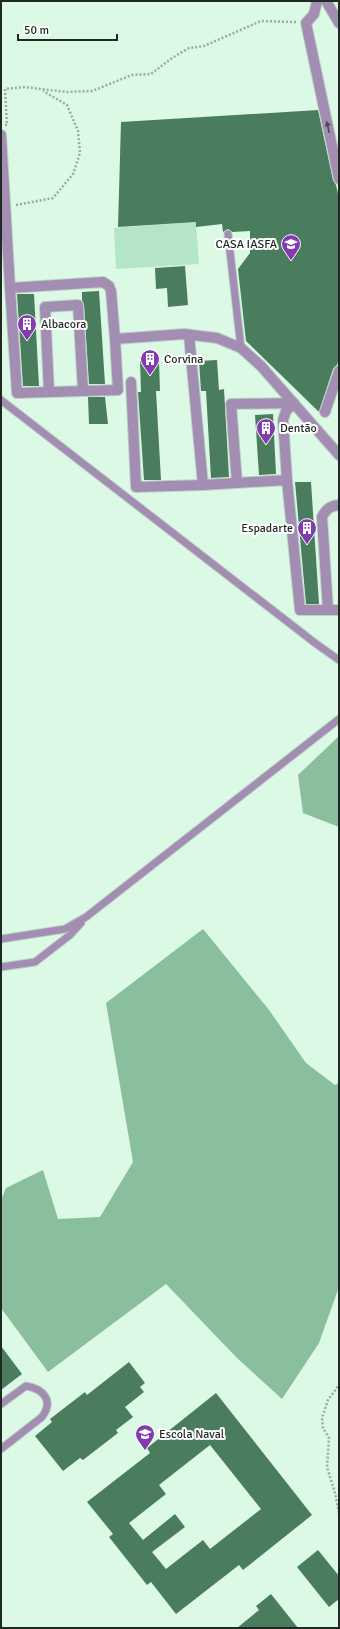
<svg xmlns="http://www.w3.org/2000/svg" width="340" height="1629" font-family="Signika,sans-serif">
<rect width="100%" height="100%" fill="#dcf9e6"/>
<path fill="#b5e5c7" d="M 196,222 L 199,264 L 116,269 L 114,228 Z"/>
<path fill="#89bf9d" d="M 339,736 L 339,827 L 303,813 L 298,775 Z
M 203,929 L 269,1010 L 306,1063 L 335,1085 L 339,1083 L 339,1287 L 319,1343 L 282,1399 L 237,1358 L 166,1284 L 48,1372 L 1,1308 L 1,1200 L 6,1188 L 43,1170 L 58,1219 L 100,1217 L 133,1162 L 106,1003 Z"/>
<path fill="#4a7d5e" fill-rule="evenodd" d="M 318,110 L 333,180 L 336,185 L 339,198 L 339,359 L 337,365 L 333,369 L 319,412 L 246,341 L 238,269 L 250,253 L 250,231 L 232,232 L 228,229 L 223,232 L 222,224 L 196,227 L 196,222 L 118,227 L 121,122 Z
M 185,266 L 188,305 L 168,307 L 167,288 L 156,289 L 155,268 Z
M 99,291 L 105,384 L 89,384 L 84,305 L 82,300 L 82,292 Z
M 17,294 L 34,294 L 39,386 L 23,386 Z
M 217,360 L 219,390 L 224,389 L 229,477 L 211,478 L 206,391 L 201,391 L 199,361 Z
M 140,361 L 159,361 L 160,391 L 156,391 L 161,480 L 144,480 L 138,392 L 141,392 Z
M 88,397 L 105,397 L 108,424 L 89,424 Z
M 273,414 L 276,474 L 259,475 L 255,415 Z
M 295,482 L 311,482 L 319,604 L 306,604 Z
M 1,1346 L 22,1374 L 1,1390 Z
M 129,1362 L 145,1383 L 140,1387 L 144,1392 L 125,1407 L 133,1417 L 116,1430 L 118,1433 L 83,1460 L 80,1458 L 63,1471 L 35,1436 L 52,1422 L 50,1419 L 85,1392 L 87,1395 Z
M 216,1393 L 312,1515 L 243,1570 L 239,1565 L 176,1614 L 151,1582 L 147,1585 L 109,1537 L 113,1534 L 87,1502 L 150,1453 L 147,1448 ZM 210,1445 L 261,1509 L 210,1549 L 203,1540 L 166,1569 L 152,1552 L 185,1527 L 175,1514 L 143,1540 L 129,1523 L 166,1494 L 159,1485 Z
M 318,1550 L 339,1576 L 339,1599 L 329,1607 L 297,1567 Z
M 271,1594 L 298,1628 L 237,1628 L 259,1610 L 256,1606 Z"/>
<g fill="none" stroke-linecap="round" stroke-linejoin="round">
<g stroke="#bad4c3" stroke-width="9">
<path id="service" d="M 228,234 L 241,348
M 1,400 L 315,643 L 339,660
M 1,939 L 65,929 L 86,917 L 339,719
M 1,967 L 35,962 L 70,935 L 81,923
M 1,1404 L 26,1386 C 44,1389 54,1401 42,1417 L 1,1449"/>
</g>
<g stroke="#bad4c3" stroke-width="12">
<path id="minor" d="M 317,1 L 314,14 L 306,23 L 339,179
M 326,1 L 339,23
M 1,135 L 10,288 L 103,282 L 109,286 L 111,291 L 115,339 L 184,334 L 217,338 L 241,348 L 261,366 L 339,455
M 10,288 L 17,393 L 118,390 L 115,339
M 189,335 L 203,485 L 287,480 L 283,420 L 286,411 L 294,403
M 131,382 L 136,487 L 203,485
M 49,392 L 45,307 L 78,305 L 83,391
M 325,412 L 339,371
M 287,480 L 300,610 L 339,610
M 237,483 L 231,404 L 294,403
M 328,610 L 322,517 C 326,509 330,506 339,505"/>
</g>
<path stroke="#97ad9e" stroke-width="2.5" stroke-dasharray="2 2" stroke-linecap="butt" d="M 5,125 L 7,125 L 5,89 L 25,87 L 66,92 L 92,91 L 132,75 L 151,74 L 172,58 L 189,48 L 204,46 L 261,21 L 296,22
M 16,205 L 53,198 L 73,174 L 80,153 L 78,131 L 67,105 L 43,91
M 339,1513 L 335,1493 L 327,1467 L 329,1438 L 323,1428 L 322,1418 L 328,1400 L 339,1385"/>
<use href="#service" stroke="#a38db3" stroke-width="7"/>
<use href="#minor" stroke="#a38db3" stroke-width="10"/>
</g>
<defs><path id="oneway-solid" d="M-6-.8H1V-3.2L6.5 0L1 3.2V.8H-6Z"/></defs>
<use fill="#4d4c55" href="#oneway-solid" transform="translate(328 127) rotate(-102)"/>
<defs>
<g id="school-pin" transform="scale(1)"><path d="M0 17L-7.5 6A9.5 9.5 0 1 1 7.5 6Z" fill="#833cae" stroke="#fefefe"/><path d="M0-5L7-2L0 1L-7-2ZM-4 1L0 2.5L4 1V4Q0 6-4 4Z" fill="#fff"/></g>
<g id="building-pin" transform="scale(1)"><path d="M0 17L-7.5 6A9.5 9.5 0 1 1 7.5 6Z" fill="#833cae" stroke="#fefefe"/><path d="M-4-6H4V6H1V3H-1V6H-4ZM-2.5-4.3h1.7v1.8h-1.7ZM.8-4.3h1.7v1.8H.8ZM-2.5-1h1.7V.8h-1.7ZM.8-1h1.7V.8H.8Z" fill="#fff"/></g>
<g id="university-pin" transform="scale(1)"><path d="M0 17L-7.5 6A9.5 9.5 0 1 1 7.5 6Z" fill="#833cae" stroke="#fefefe"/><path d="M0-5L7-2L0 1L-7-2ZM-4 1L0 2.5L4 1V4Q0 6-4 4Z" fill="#fff"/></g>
</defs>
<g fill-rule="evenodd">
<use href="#school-pin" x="291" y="244"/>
<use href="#building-pin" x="27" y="324"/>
<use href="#building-pin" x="150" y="359"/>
<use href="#building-pin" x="266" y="428"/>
<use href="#building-pin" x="307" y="528"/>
<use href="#university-pin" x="145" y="1434"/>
</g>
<g text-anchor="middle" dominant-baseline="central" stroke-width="4" stroke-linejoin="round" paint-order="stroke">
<g font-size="12" fill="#1f2922" stroke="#fefefe" text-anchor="start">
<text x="277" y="244" text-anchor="end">CASA IASFA</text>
<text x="41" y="324">Albacora</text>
<text x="164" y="359">Corvina</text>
<text x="280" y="428">Dentão</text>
<text x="293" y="528" text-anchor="end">Espadarte</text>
<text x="159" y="1434">Escola Naval</text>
</g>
</g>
<rect width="340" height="1629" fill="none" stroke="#1f2922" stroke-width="4"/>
<path d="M18 34v6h99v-6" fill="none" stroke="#1f2922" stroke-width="2"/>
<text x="24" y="34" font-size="12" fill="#1f2922" stroke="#fefefe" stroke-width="3" paint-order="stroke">50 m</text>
</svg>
